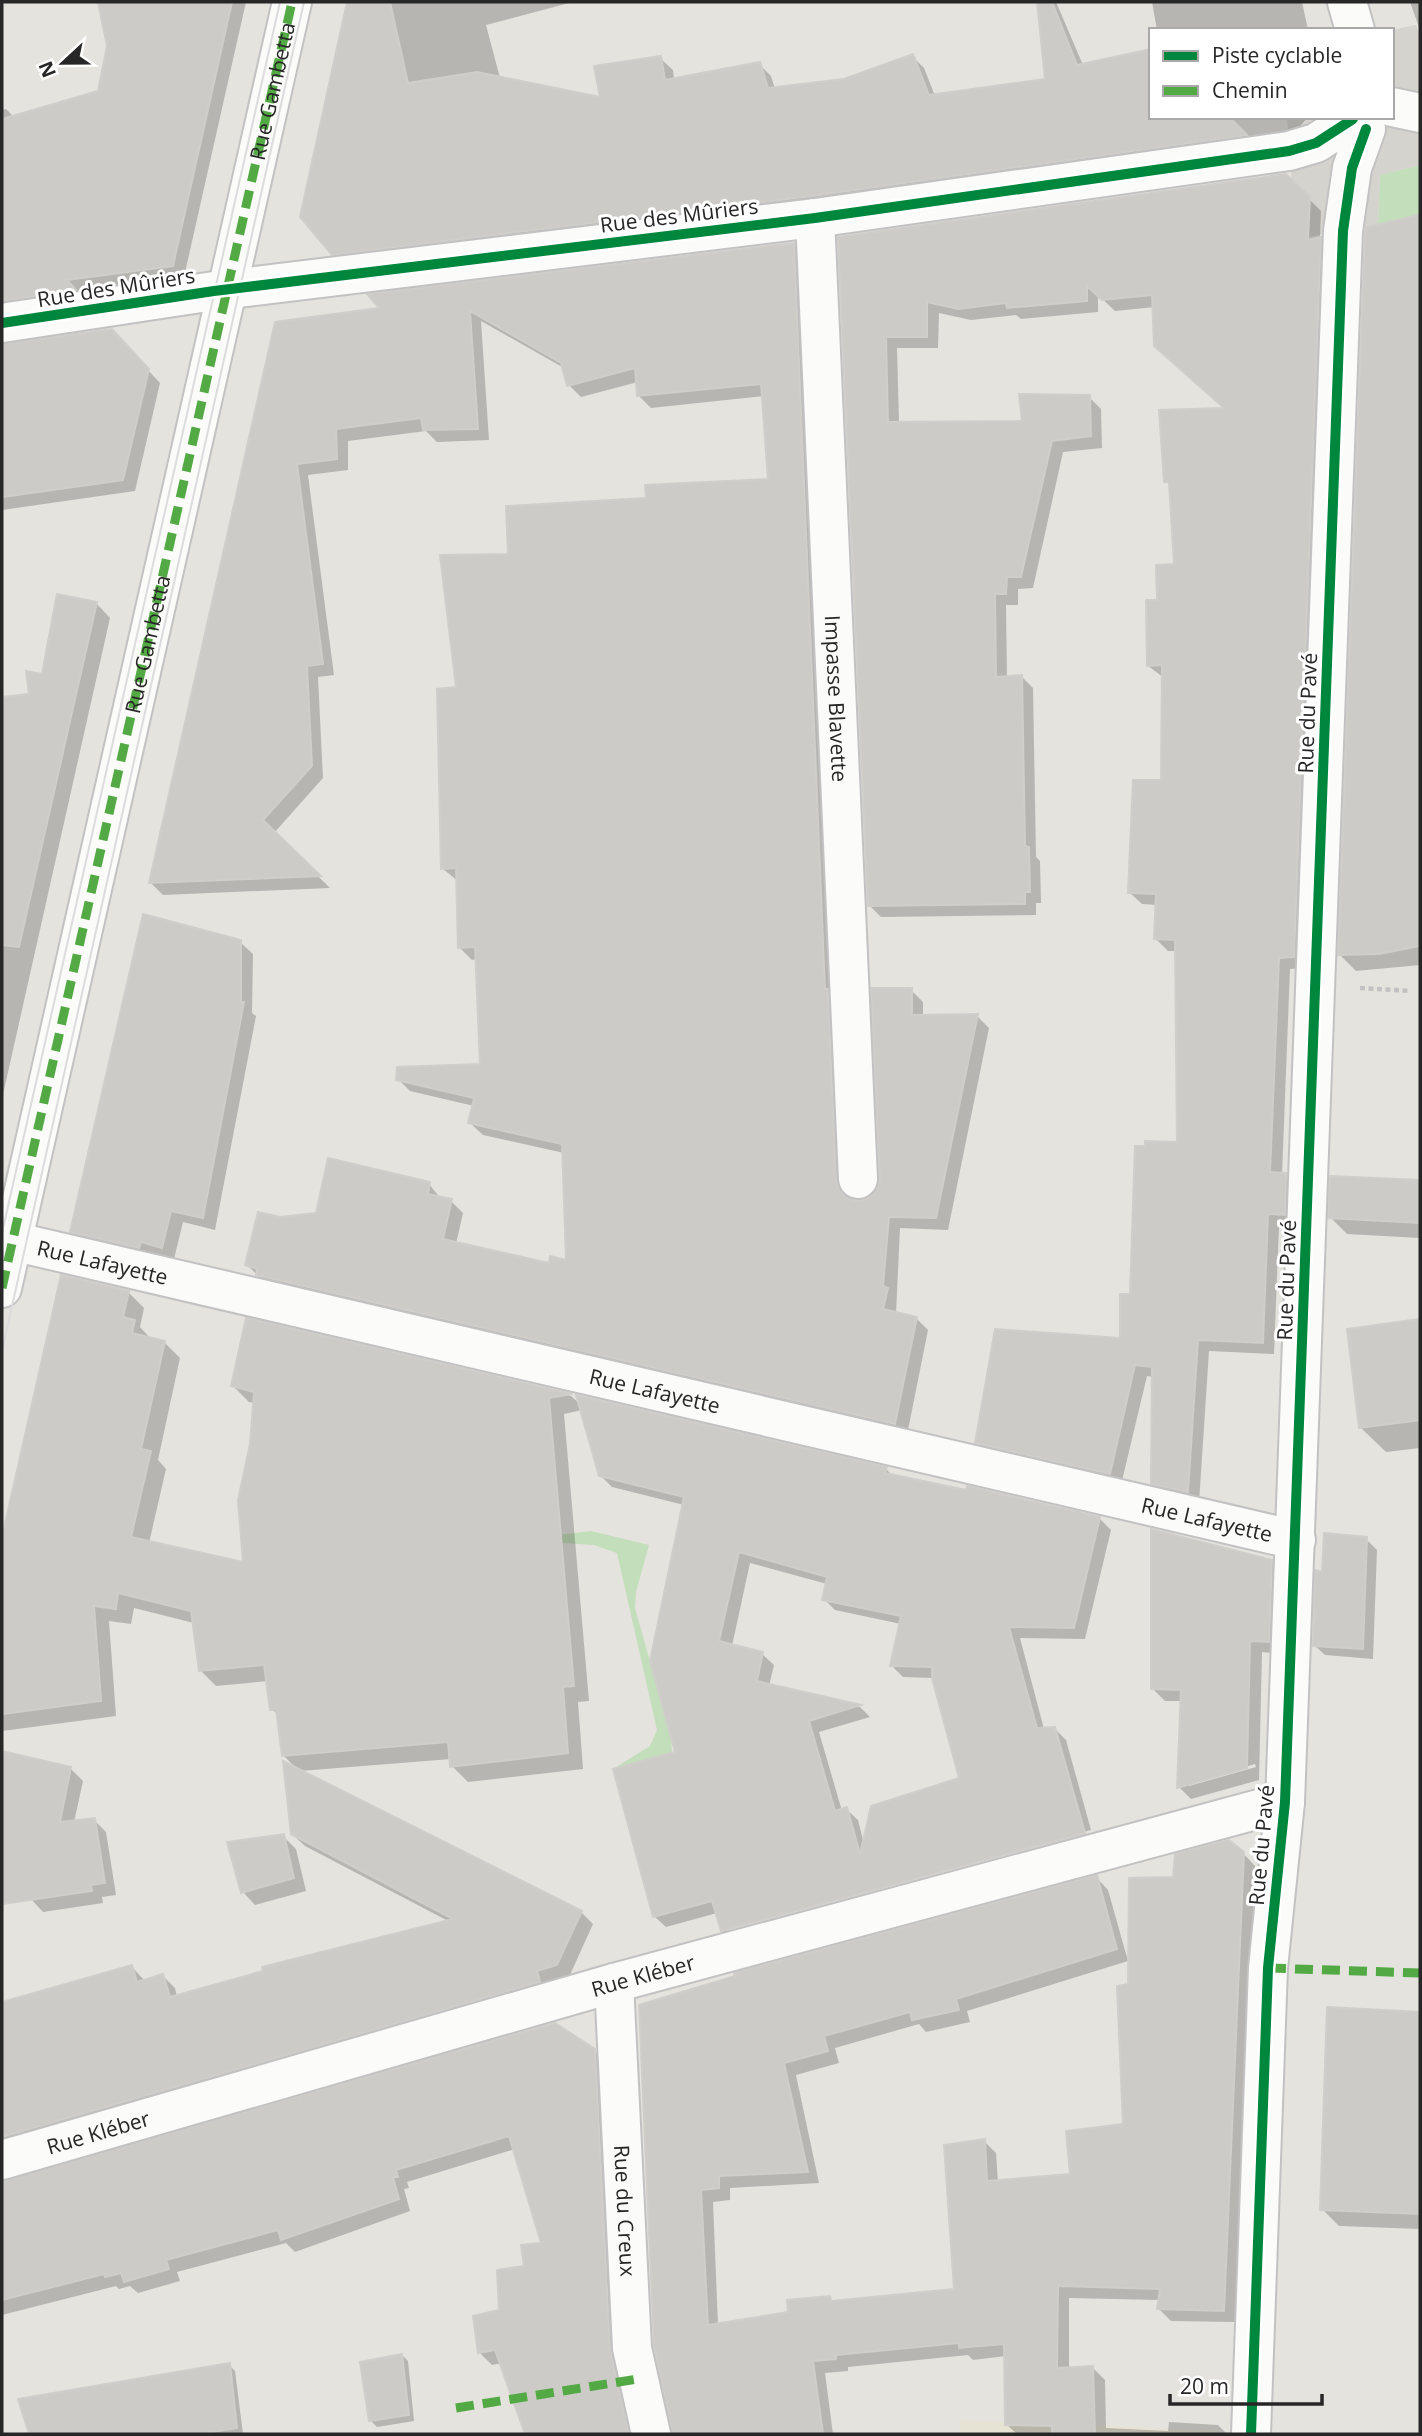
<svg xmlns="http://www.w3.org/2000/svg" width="1422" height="2436" font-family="'Open Sans',sans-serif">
<rect width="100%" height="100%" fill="#e4e3de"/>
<path fill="#e7e3d4" d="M 960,2420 L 1005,2422 L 1006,2425 L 1036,2426 L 1037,2423 L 1219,2431 L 1219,2434 L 960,2434 Z"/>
<path fill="#c3deba" d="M 1420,165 L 1420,215 L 1378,224 L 1380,175 Z
M 591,1531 L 649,1545 L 636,1592 L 635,1608 L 671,1736 L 672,1753 L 613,1769 L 650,1746 L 657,1730 L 617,1553 L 594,1545 L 562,1543 L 302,1565 Z"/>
<path fill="#d5d3cd" d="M 1416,25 L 1420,35 L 1420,165 L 1380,175 L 1378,224 L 1308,237 L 1310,197 L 1296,184 L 1292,184 L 1287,117 L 1392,117 L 1392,30 Z"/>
<path fill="#0003" fill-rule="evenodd" d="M 100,2 L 246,2 L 184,277 L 76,291 L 85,301 L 2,317 L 2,110 L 6,109 L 14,117 L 100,92 L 109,46 Z
M 350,2 L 573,2 L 486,25 L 500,78 L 602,100 L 660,58 L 673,70 L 674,80 L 759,64 L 771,76 L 775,89 L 844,81 L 912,56 L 924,68 L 935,96 L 1047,81 L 1039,2 L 1056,2 L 1083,65 L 1151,117 L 1308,117 L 1286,142 L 346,266 L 302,217 Z
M 1152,2 L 1302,2 L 1308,30 L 1157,30 Z
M 1410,2 L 1420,2 L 1420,30 Z
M 1285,175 L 1321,211 L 1320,238 L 1332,251 L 1306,968 L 1290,969 L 1282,1175 L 1297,1187 L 1296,1226 L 1279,1226 L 1274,1354 L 1209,1351 L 1199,1503 L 1165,1495 L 1153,1483 L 1153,1377 L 1147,1376 L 1121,1485 L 989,1454 L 977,1442 L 1122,1340 L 1132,1296 L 1179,1144 L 1177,951 L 1168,951 L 1156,939 L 1157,905 L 1142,904 L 1130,893 L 1163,781 L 1163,677 L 1148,666 L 1158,602 L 1176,566 L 1171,487 L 1166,481 L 1227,410 L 1155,307 L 1115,311 L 1098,295 L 1098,312 L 1021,319 L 1016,315 L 971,320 L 939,313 L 938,348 L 897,348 L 899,423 L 1024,423 L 1089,397 L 1101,409 L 1102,448 L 1063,452 L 1033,588 L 1018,589 L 1018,605 L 1006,605 L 1007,678 L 1021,676 L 1033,688 L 1036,857 L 1040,861 L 1041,903 L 1036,903 L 1036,915 L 881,917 L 869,905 L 840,238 Z
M 1420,217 L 1420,965 L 1356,971 L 1340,955 L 1367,229 Z
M 794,244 L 806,257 L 850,1200 L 858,1203 L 870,1199 L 879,1191 L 911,990 L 923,1002 L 923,1016 L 977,1016 L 989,1028 L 948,1230 L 900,1228 L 896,1314 L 916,1318 L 928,1330 L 907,1435 L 270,1287 L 247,1265 L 280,1219 L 318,1214 L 429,1184 L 441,1199 L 451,1201 L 463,1213 L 456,1244 L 550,1265 L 568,1262 L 564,1153 L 483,1135 L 470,1123 L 474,1106 L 410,1091 L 398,1079 L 482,1065 L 477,959 L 472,960 L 459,947 L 458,881 L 443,869 L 458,688 L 510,556 L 647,500 L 770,480 L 764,396 L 651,408 L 639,396 L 638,382 L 581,397 L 569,385 L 564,368 L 481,321 L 489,440 L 437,442 L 426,431 L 348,441 L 348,470 L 308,475 L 334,675 L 318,677 L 323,778 L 274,833 L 330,888 L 163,895 L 151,883 L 277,323 Z
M 123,343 L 160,383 L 135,491 L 2,510 L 2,346 Z
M 96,603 L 110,618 L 2,1099 L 2,699 L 31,695 Z
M 240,942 L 253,954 L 252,1013 L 256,1016 L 215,1230 L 183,1222 L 174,1259 L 153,1253 L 151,1259 L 85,1244 L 72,1232 Z
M 1332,1177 L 1420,1182 L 1420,1238 L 1347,1234 L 1330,1217 Z
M 62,1277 L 128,1292 L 144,1308 L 140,1327 L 150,1338 L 164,1342 L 180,1358 L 158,1460 L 166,1469 L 149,1543 L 245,1564 L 255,1403 L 249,1402 L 233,1386 L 248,1320 L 571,1396 L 581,1405 L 886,1469 L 893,1476 L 1099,1518 L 1111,1530 L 1085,1639 L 1020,1638 L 1044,1729 L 1055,1729 L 1066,1740 L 1091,1830 L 727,1928 L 727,1932 L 1092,1833 L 1095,1845 L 734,1942 L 723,1931 L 717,1913 L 666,1927 L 654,1916 L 677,1753 L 684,1505 L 612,1487 L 600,1475 L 582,1410 L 564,1414 L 589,1701 L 578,1702 L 583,1769 L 468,1782 L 452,1766 L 451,1759 L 300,1771 L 581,1912 L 593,1924 L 569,1977 L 2,2155 L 2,2016 L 73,1984 L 72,1982 L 132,1967 L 145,1981 L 163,1976 L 175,1988 L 177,1997 L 450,1922 L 305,1846 L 292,1834 L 297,1769 L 283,1755 L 279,1716 L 272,1709 L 268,1681 L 216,1686 L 200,1670 L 194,1623 L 134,1608 L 131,1624 L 109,1621 L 116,1716 L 2,1731 L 2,1544 ZM 750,1563 L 827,1584 L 824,1599 L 835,1610 L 901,1624 L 891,1665 L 903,1677 L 934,1678 L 962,1779 L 864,1844 L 858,1820 L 846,1809 L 842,1811 L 819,1732 L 870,1717 L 860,1707 L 769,1686 L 774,1665 L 762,1654 L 732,1646 Z
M 1420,1322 L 1420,1448 L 1386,1452 L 1360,1427 L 1349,1330 Z
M 1366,1539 L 1377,1550 L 1373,1659 L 1325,1655 L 1314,1645 L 1324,1574 Z
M 1271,1562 L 1284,1574 L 1281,1654 L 1262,1652 L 1259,1780 L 1191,1799 L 1179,1787 L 1182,1701 L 1165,1701 L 1152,1688 ZM 1255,1764 L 1256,1767 L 1189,1786 L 1189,1783 Z
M 2,1752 L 71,1769 L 83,1781 L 74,1822 L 94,1820 L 106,1832 L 116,1895 L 102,1897 L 103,1903 L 43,1912 L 31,1899 L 16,1843 L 2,1898 Z
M 283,1836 L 296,1849 L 306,1891 L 255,1905 L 243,1892 Z
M 1243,1853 L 1255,1866 L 1235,2322 L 1171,2321 L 1159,2309 L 1160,2300 L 1069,2298 L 1069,2369 L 1093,2368 L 1105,2380 L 1106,2428 L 1168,2431 L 1169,2422 L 1218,2425 L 1227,2434 L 1017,2434 L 1007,2425 L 1006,2356 L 973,2360 L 968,2355 L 848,2367 L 848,2371 L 825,2373 L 833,2434 L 674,2434 L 641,2006 L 1096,1877 L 1108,1890 L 1128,1961 L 967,2011 L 970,2022 L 926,2032 L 919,2024 L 835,2048 L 839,2063 L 796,2075 L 819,2183 L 730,2188 L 730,2200 L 713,2202 L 718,2325 L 790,2314 L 830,2298 L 834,2302 L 956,2290 L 984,2141 L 996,2153 L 998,2182 L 1072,2176 L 1125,2126 L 1129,1986 L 1175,1879 Z
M 1329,2009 L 1420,2014 L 1420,2229 L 1339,2226 L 1322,2209 Z
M 594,2051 L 607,2063 L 637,2434 L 527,2434 L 502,2363 L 492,2365 L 480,2353 L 526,2268 L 543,2244 L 515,2149 L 407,2182 L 409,2188 L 404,2189 L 410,2211 L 295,2252 L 286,2243 L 177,2272 L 180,2281 L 138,2293 L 130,2286 L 119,2289 L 116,2286 L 2,2315 L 2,2183 Z
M 402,2355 L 408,2361 L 414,2421 L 377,2427 L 370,2420 Z
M 229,2365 L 235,2371 L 243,2434 L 137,2434 L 129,2382 Z"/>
<path fill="#cccbc7" stroke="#cfceca" stroke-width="2" fill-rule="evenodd" d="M 98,2 L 232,2 L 173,266 L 67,280 L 76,290 L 2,301 L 2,119 L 98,91 L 107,46 Z
M 347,2 L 390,2 L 408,83 L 477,72 L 600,97 L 594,66 L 661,56 L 665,80 L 760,62 L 768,88 L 844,79 L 913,54 L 929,95 L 1045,79 L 1037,2 L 1052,2 L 1077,65 L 1151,49 L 1151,117 L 1229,117 L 1247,135 L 812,196 L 332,255 L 300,217 Z
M 1286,174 L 1310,197 L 1308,240 L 1321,237 L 1294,957 L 1279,958 L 1272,1126 L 1270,1172 L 1286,1173 L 1285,1215 L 1268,1214 L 1263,1343 L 1198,1340 L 1188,1492 L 1151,1484 L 1152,1367 L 1135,1365 L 1110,1474 L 975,1443 L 995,1329 L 1120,1338 L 1120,1294 L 1130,1294 L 1135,1146 L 1145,1146 L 1145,1141 L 1177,1142 L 1175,940 L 1154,939 L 1156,894 L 1128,893 L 1133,780 L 1161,780 L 1162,665 L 1147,666 L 1146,600 L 1157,600 L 1156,565 L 1174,564 L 1169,482 L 1164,482 L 1159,410 L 1224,408 L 1154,346 L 1152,295 L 1102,300 L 1087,286 L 1087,301 L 1007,308 L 1006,303 L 958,309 L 927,302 L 927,337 L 886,337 L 888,422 L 1022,421 L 1019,394 L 1090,395 L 1091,436 L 1052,441 L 1021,577 L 1007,577 L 1006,594 L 995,594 L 996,677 L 1022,675 L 1025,846 L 1029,847 L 1030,892 L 1025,892 L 1025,904 L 868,906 L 838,237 Z
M 1420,215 L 1420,946 L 1379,954 L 1338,955 L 1365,233 L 1366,227 Z
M 794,243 L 825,989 L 828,989 L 836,1180 L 839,1190 L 847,1198 L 858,1201 L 869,1198 L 877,1190 L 880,1179 L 871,988 L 912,988 L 912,1015 L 978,1014 L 936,1218 L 889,1217 L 883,1286 L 888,1288 L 883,1309 L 917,1317 L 895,1424 L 256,1275 L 257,1269 L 245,1265 L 258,1212 L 280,1217 L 316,1213 L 328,1158 L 430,1182 L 428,1194 L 452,1199 L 443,1239 L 549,1263 L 550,1256 L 566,1260 L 562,1144 L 468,1123 L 474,1098 L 396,1080 L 397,1067 L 480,1064 L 475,947 L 458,948 L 456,868 L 441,869 L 437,689 L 456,687 L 440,555 L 508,554 L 506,506 L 646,498 L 645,485 L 768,479 L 761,384 L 637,396 L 635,368 L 567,386 L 561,363 L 470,311 L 478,429 L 423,430 L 421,418 L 336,429 L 337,459 L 297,464 L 323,664 L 307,666 L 312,766 L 263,820 L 321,876 L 149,883 L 275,322 L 379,308 L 367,294 Z
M 112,329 L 149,369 L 123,480 L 2,497 L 2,344 Z
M 57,594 L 97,602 L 19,947 L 2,945 L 2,697 L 29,694 L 26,671 L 42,674 Z
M 143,914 L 241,940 L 241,1002 L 244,1002 L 203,1218 L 171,1211 L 162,1248 L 141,1242 L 139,1248 L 70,1232 Z
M 1330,1176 L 1420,1180 L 1420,1223 L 1328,1218 Z
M 61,1275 L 129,1291 L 123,1317 L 135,1320 L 132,1333 L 165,1341 L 141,1449 L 151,1451 L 131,1537 L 243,1562 L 238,1500 L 250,1444 L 254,1392 L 231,1386 L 246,1318 L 572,1394 L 549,1398 L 574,1686 L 563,1687 L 568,1753 L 450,1767 L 448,1742 L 282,1756 L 276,1709 L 270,1710 L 264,1665 L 199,1671 L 191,1611 L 118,1593 L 116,1609 L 94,1606 L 101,1701 L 2,1714 L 2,1537 Z
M 1420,1319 L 1420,1420 L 1359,1428 L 1347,1329 Z
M 576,1395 L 887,1467 L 885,1473 L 966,1490 L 967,1486 L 1100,1517 L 1074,1628 L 1009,1627 L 1037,1728 L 1055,1727 L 1085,1833 L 721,1931 L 712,1901 L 653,1917 L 613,1769 L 675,1752 L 650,1661 L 684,1497 L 599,1476 ZM 739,1552 L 827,1577 L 822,1600 L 901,1616 L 890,1666 L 932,1667 L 932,1678 L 959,1778 L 871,1806 L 860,1854 L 847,1807 L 835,1811 L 809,1721 L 861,1705 L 757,1681 L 763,1652 L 719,1641 Z
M 1151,1529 L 1272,1560 L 1269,1642 L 1250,1641 L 1247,1768 L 1177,1788 L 1181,1690 L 1151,1689 Z
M 1324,1533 L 1367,1537 L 1363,1649 L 1313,1646 L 1315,1570 L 1322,1572 Z
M 2,1751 L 71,1767 L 60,1822 L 95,1818 L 105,1883 L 91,1885 L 92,1891 L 2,1904 Z
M 283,1761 L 582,1911 L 557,1965 L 537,1971 L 540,1982 L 2,2137 L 2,2002 L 132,1965 L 137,1982 L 163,1974 L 170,1997 L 263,1971 L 262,1967 L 453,1919 L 291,1834 Z
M 284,1834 L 294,1878 L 241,1893 L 227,1842 Z
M 1229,1840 L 1244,1852 L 1224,2311 L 1157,2309 L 1160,2289 L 1058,2286 L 1057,2368 L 1093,2366 L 1095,2434 L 1052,2434 L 1052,2426 L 1005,2425 L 1004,2344 L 959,2348 L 959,2343 L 836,2355 L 836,2359 L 813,2361 L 823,2434 L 672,2434 L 654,2345 L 639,2005 L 735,1976 L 734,1973 L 1097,1875 L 1117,1949 L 956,1999 L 959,2010 L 912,2020 L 910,2012 L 824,2036 L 828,2051 L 784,2063 L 808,2172 L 719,2176 L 719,2188 L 701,2190 L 708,2325 L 788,2312 L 787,2300 L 830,2296 L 831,2301 L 954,2289 L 944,2145 L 985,2139 L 987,2181 L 1070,2174 L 1066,2131 L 1123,2124 L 1117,1986 L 1128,1984 L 1129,1878 L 1173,1877 L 1175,1854 Z
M 1327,2007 L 1420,2012 L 1420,2214 L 1320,2210 Z
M 555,2023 L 595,2049 L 610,2349 L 629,2434 L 525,2434 L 495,2350 L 478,2353 L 473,2316 L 499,2310 L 497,2270 L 524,2266 L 521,2245 L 541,2243 L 509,2136 L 396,2170 L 398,2177 L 393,2177 L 399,2199 L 281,2240 L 278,2230 L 166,2260 L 169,2269 L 124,2282 L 121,2273 L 105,2277 L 104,2274 L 2,2300 L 2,2181 Z
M 402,2354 L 409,2415 L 369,2421 L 360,2362 Z
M 230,2363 L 237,2428 L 200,2434 L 29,2434 L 18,2399 Z"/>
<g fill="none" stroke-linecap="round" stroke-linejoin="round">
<g stroke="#c3c2c3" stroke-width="42">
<g id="minor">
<path d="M 1347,2 L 1355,30"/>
<path d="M 1392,107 L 1420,113"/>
<path id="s1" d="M 815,218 L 858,1179"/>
<path d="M 2,323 L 214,291 L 815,218 L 1289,151 L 1316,143 L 1353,119"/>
<path id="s2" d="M 12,1241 L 1296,1540"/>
<path id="s3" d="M 2,1288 L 292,2"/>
<path id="s4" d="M 614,1983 L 632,2348 L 651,2434"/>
<path id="s5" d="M 2,2160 L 614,1983 L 1285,1802"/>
<path d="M 1251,2434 L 1268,1968 L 1285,1802 L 1343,231 L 1352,168 L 1366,129"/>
</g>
</g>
<path stroke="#c2c2c2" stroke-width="4.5" stroke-dasharray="5 3.5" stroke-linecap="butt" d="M 1360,988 L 1411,991"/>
<use href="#minor" stroke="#fbfbfa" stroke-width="38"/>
<path stroke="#dcdbdd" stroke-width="2" d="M 2,1233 L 280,2
M 2,1351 L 304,2"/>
<path stroke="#53aa44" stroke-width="9" stroke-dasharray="18 9" stroke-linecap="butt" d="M 2,1288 L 292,2
M 1268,1968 L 1420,1973
M 456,2408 L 638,2379"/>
<g stroke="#fff" stroke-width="15">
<path id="cycleway" d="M 2,323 L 214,291 L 815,218 L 1289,151 L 1316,143 L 1353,119
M 1251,2434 L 1268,1968 L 1285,1802 L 1343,231 L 1352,168 L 1366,129"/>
</g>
<use href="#cycleway" stroke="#00873e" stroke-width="10"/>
</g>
<g text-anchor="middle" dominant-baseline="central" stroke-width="6" stroke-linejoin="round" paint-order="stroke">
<g font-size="21" fill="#272727" stroke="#fff">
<text stroke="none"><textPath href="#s3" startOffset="1227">Rue Gambetta</textPath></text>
<text transform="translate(679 215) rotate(-7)">Rue des Mûriers</text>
<text transform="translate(116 287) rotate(-9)">Rue des Mûriers</text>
<text stroke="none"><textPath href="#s3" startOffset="660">Rue Gambetta</textPath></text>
<text stroke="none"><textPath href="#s1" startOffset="481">Impasse Blavette</textPath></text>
<text transform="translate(1307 713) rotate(-88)">Rue du Pavé</text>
<text stroke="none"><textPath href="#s2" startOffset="93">Rue Lafayette</textPath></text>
<text transform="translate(1286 1280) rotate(-88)">Rue du Pavé</text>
<text stroke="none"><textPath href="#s2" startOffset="660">Rue Lafayette</textPath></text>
<text stroke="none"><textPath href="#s2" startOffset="1227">Rue Lafayette</textPath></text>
<text transform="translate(1261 1845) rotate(-85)">Rue du Pavé</text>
<text stroke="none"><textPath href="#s5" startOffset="667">Rue Kléber</textPath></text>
<text stroke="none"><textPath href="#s5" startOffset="100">Rue Kléber</textPath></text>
<text stroke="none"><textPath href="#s4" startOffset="228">Rue du Creux</textPath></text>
</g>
</g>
<rect width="1422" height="2436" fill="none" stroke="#272727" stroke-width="7"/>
<rect x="1149" y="28" width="245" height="91" fill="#ffffff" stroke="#a9a9a9" stroke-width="2"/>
<rect x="1163" y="51" width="35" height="10" fill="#00873e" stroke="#a9a9a9" stroke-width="2"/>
<text x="1212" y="63" font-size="21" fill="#272727">Piste cyclable</text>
<rect x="1163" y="86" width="35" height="10" fill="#53aa44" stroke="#a9a9a9" stroke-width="2"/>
<text x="1212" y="98" font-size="21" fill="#272727">Chemin</text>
<g transform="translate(63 63) rotate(248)" stroke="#ffffff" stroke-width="5" paint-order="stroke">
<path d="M0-5L12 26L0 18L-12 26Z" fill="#272727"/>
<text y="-10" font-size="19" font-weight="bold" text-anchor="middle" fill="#272727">N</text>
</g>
<path d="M1170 2394v10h152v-10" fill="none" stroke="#272727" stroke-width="3.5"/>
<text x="1180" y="2394" font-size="21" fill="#272727" stroke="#ffffff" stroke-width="5" paint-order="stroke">20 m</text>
</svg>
